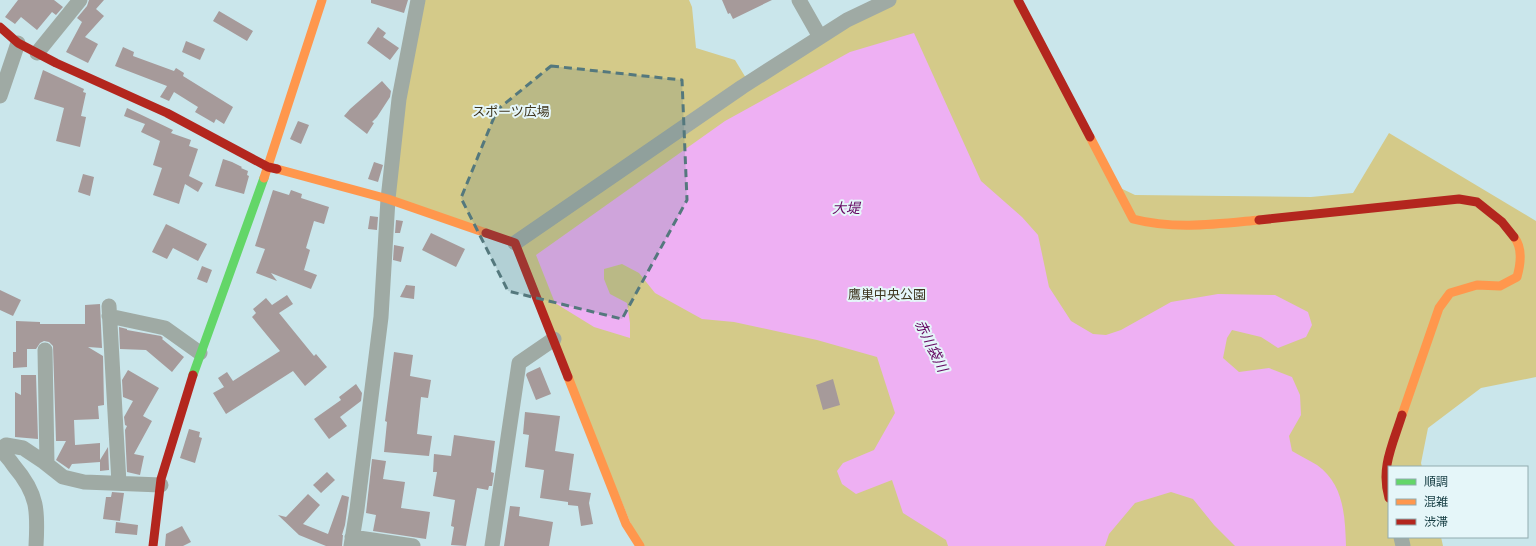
<svg xmlns="http://www.w3.org/2000/svg" width="1536" height="546" font-family="Karla,'Noto Sans JP',sans-serif">
<rect width="100%" height="100%" fill="#cae6eb"/>
<path fill="#d4ca89" d="M 418,0 L 689,0 L 692,7 L 696,48 L 735,60 L 749,83 L 889,0 L 1018,0 L 1114,185 L 1135,195 L 1311,197 L 1353,193 L 1389,133 L 1536,221 L 1536,377 L 1481,388 L 1428,428 L 1421,463 L 1422,467 L 1389,467 L 1389,537 L 1441,537 L 1443,546 L 640,546 L 515,243 L 388,199 Z"/>
<path fill="#eeb0f3" d="M 914,33 L 981,181 L 1022,217 L 1038,235 L 1049,287 L 1071,321 L 1093,334 L 1106,335 L 1121,330 L 1171,302 L 1218,294 L 1275,295 L 1308,312 L 1312,325 L 1306,337 L 1278,348 L 1261,337 L 1232,330 L 1227,338 L 1223,358 L 1239,372 L 1269,368 L 1292,377 L 1300,395 L 1301,415 L 1289,436 L 1292,451 C 1300,456 1309,460 1317,465 C 1344,484 1345,516 1346,546 L 1235,546 L 1214,525 L 1193,499 L 1171,492 L 1135,503 L 1109,534 L 1105,546 L 948,546 L 946,540 L 903,513 L 892,480 L 856,494 L 842,484 L 837,471 L 843,463 L 874,450 L 895,413 L 877,357 L 817,340 L 734,322 L 702,319 L 655,293 L 639,273 L 622,264 L 604,269 L 604,279 L 610,294 L 627,303 L 630,323 L 630,338 L 594,327 L 555,303 L 536,255 L 725,121 L 850,52 Z"/>
<path fill="#a69a9a" d="M 18,0 L 54,0 L 63,7 L 56,15 L 52,12 L 37,30 L 21,17 L 15,24 L 5,17 Z
M 89,0 L 104,0 L 96,9 L 104,16 L 85,37 L 98,44 L 88,63 L 66,52 L 82,22 L 77,18 L 87,6 Z
M 371,0 L 408,0 L 404,13 L 371,3 Z
M 722,0 L 772,0 L 733,19 L 730,13 L 728,14 Z
M 219,11 L 253,31 L 247,41 L 213,21 Z
M 378,27 L 386,33 L 383,37 L 399,48 L 390,60 L 367,43 Z
M 186,41 L 205,49 L 200,60 L 182,52 Z
M 123,47 L 134,52 L 133,56 L 174,71 L 176,68 L 184,73 L 183,76 L 233,107 L 224,124 L 216,119 L 214,123 L 195,112 L 198,107 L 174,92 L 169,101 L 160,97 L 167,86 L 115,66 Z
M 43,70 L 84,89 L 83,92 L 86,93 L 81,116 L 86,117 L 80,147 L 56,141 L 64,108 L 34,99 Z
M 382,81 L 391,91 L 390,97 L 377,117 L 372,122 L 374,123 L 367,134 L 344,116 L 350,109 Z
M 127,108 L 173,130 L 171,133 L 191,140 L 189,146 L 198,149 L 189,176 L 203,183 L 198,192 L 185,184 L 179,204 L 153,195 L 162,168 L 153,165 L 160,141 L 141,132 L 145,124 L 124,116 Z
M 298,121 L 309,125 L 301,144 L 290,139 Z
M 223,159 L 232,162 L 242,167 L 241,168 L 248,171 L 247,175 L 249,176 L 244,194 L 215,186 Z
M 374,162 L 383,165 L 378,182 L 368,179 Z
M 83,174 L 94,177 L 90,196 L 78,192 Z
M 273,190 L 289,195 L 291,190 L 302,194 L 301,198 L 329,207 L 324,224 L 314,221 L 306,248 L 310,250 L 304,270 L 317,275 L 311,289 L 271,273 L 277,281 L 256,273 L 265,249 L 255,246 Z
M 370,216 L 378,217 L 377,230 L 368,229 Z
M 396,220 L 403,221 L 400,233 L 395,233 Z
M 166,224 L 207,244 L 198,261 L 173,248 L 167,259 L 152,252 Z
M 431,233 L 465,249 L 456,267 L 422,250 Z
M 394,245 L 404,247 L 401,262 L 393,260 Z
M 202,266 L 212,270 L 207,283 L 197,279 Z
M 406,285 L 415,286 L 414,299 L 400,297 Z
M 0,290 L 21,300 L 13,316 L 0,310 Z
M 287,295 L 293,304 L 279,313 L 314,356 L 316,354 L 327,367 L 305,386 L 293,371 L 226,414 L 213,393 L 224,387 L 218,378 L 227,372 L 233,381 L 280,351 L 252,317 L 256,313 L 253,309 L 266,298 L 272,305 Z
M 100,304 L 102,348 L 88,347 L 103,356 L 104,405 L 98,406 L 99,419 L 74,420 L 75,445 L 100,443 L 100,460 L 108,447 L 109,470 L 100,471 L 100,462 L 72,464 L 69,469 L 56,460 L 66,441 L 56,441 L 53,346 L 49,342 L 44,341 L 40,343 L 36,349 L 27,349 L 27,367 L 13,368 L 13,352 L 16,352 L 16,321 L 40,322 L 40,324 L 85,324 L 85,305 Z
M 119,327 L 127,329 L 127,330 L 161,336 L 163,338 L 162,339 L 184,357 L 172,372 L 146,350 L 120,349 Z
M 394,352 L 413,355 L 410,376 L 431,380 L 428,398 L 421,397 L 417,434 L 432,436 L 429,456 L 384,452 L 387,422 L 385,421 Z
M 540,367 L 551,394 L 536,400 L 526,375 L 527,373 Z
M 128,370 L 159,388 L 143,416 L 152,421 L 134,454 L 144,456 L 140,475 L 127,472 L 125,430 L 127,426 L 125,425 L 124,417 L 133,401 L 123,397 L 122,380 Z
M 21,375 L 36,375 L 38,439 L 15,437 L 15,392 L 21,395 Z
M 833,379 L 840,405 L 823,410 L 816,385 Z
M 356,384 L 362,393 L 361,401 L 340,417 L 347,426 L 329,439 L 314,419 L 341,400 L 339,397 Z
M 525,412 L 560,416 L 555,451 L 574,454 L 569,490 L 591,493 L 589,503 L 593,524 L 581,526 L 578,506 L 568,505 L 568,502 L 540,498 L 544,470 L 525,467 L 529,435 L 523,434 Z
M 189,429 L 200,432 L 199,437 L 202,438 L 195,463 L 180,458 Z
M 454,435 L 495,441 L 491,472 L 494,473 L 492,486 L 489,486 L 488,490 L 477,488 L 466,546 L 451,545 L 454,527 L 451,526 L 455,500 L 433,496 L 437,472 L 433,472 L 434,454 L 451,456 Z
M 372,459 L 386,461 L 383,479 L 405,482 L 401,508 L 430,512 L 426,539 L 373,531 L 376,515 L 366,513 Z
M 327,472 L 335,480 L 321,493 L 313,485 Z
M 112,492 L 124,493 L 120,521 L 103,519 L 106,497 L 111,497 Z
M 308,494 L 320,505 L 303,524 L 328,534 L 342,495 L 349,497 L 345,525 L 342,535 L 343,535 L 342,546 L 326,546 L 299,535 L 278,515 L 286,517 Z
M 510,506 L 520,507 L 519,516 L 553,522 L 549,546 L 504,546 Z
M 116,522 L 138,525 L 137,535 L 115,533 Z
M 182,526 L 191,542 L 183,546 L 165,546 L 166,534 Z"/>
<g fill="none" stroke-linecap="round" stroke-linejoin="round">
<path stroke="#9faaa4" stroke-width="15" d="M 799,0 L 820,37
M 37,53 L 80,0
M 0,96 L 18,43
M 515,243 L 742,87 L 847,20 L 889,0
M 109,306 L 119,483
M 109,316 L 165,328 L 200,353
M 45,350 L 47,464
M 0,449 L 6,445 L 23,448 L 44,462 L 63,477 L 84,482 L 161,485
M 0,450 C 5,454 10,460 14,466 C 38,494 38,511 36,546
M 352,537 L 413,546
M 1401,537 L 1403,546
M 351,546 L 357,509 L 381,317 L 388,199 L 399,99 L 418,0
M 492,546 L 519,363 L 554,339"/>
<path stroke="#63d668" stroke-width="9" d="M 193,375 L 264,178"/>
<path stroke="#ff974d" stroke-width="9" d="M 1090,137 L 1133,219 C 1175,230 1217,224 1259,220
M 277,169 L 388,199 L 486,233
M 264,178 L 322,0
M 568,377 L 626,524 L 640,546
M 1402,415 L 1439,308 L 1450,293 L 1477,285 L 1500,286 L 1517,277 C 1521,263 1523,248 1514,237"/>
<path stroke="#b3261e" stroke-width="9" d="M 1018,0 L 1090,137
M 0,27 L 18,43 L 56,63 L 167,113 L 268,167 L 277,169
M 1259,220 L 1459,199 L 1477,202 L 1502,222 L 1514,237
M 486,233 L 515,243 L 568,377
M 1389,498 C 1380,468 1393,444 1402,415
M 153,546 L 161,479 L 193,375"/>
</g>
<path fill="#54787d" fill-opacity="0.2" stroke="#54787d" stroke-width="3" stroke-dasharray="8 5" stroke-linejoin="round" d="M 551,66 L 682,80 L 687,200 L 622,319 L 508,291 L 461,198 L 497,110 Z"/>
<g text-anchor="middle" dominant-baseline="central" stroke-width="4" stroke-linejoin="round" paint-order="stroke">
<g font-size="13" fill="#3e351e" stroke="#e5f6f9">
<text x="511" y="111">スポーツ広場</text>
<text x="887" y="294">鷹巣中央公園</text>
</g>
<g font-size="14" font-style="italic" fill="#640661" stroke="#e5f6f9">
<text x="846" y="208">大堤</text>
<text transform="translate(931 346) rotate(64)">赤川袋川</text>
</g>
</g>
<rect x="1388" y="466" width="140" height="72" fill="#e5f6f9" stroke="#91acb0"/>
<rect x="1396" y="479" width="20" height="6" fill="#63d668" stroke="#91acb0"/>
<text x="1424" y="486" font-size="12" fill="#143c42">順調</text>
<rect x="1396" y="499" width="20" height="6" fill="#ff974d" stroke="#91acb0"/>
<text x="1424" y="506" font-size="12" fill="#143c42">混雑</text>
<rect x="1396" y="519" width="20" height="6" fill="#b3261e" stroke="#91acb0"/>
<text x="1424" y="526" font-size="12" fill="#143c42">渋滞</text>
</svg>
